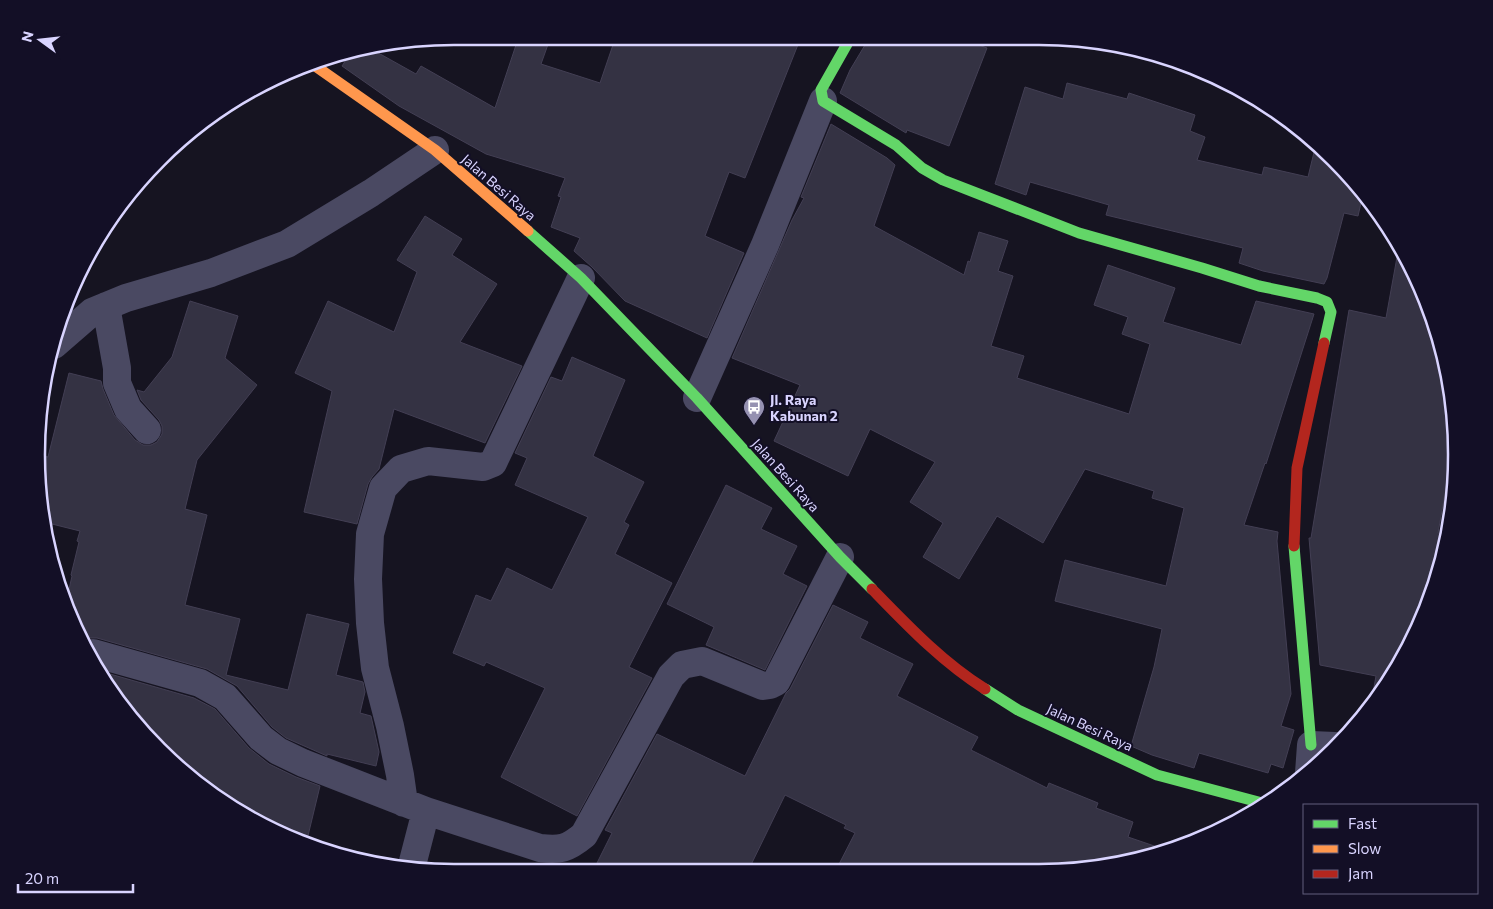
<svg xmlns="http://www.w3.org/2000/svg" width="1493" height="909" font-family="Commissioner,sans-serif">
<rect width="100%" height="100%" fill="#161421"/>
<path fill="#343243" stroke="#433f54" d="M 519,36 L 551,36 L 541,64 L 600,83 L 616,36 L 801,37 L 745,178 L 729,172 L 705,236 L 744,253 L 707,338 L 625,301 L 592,267 L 574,251 L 580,238 L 551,227 L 561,197 L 558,196 L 565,178 L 486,154 L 399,106 L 342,66 L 350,54 L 373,50 L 416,74 L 421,66 L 495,108 Z
M 867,37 L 956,37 L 987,48 L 949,146 L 907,130 L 906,133 L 840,93 L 850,70 L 865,45 Z
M 1067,83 L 1127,99 L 1129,93 L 1195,115 L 1190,131 L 1205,137 L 1197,160 L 1262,175 L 1264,167 L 1308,177 L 1316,144 L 1334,159 L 1363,194 L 1358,216 L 1344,213 L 1327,278 L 1324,284 L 1263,271 L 1239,263 L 1243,248 L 1106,215 L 1109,205 L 1030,182 L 1026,195 L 995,184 L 1025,87 L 1063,99 Z
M 831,124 L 887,158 L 895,165 L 874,226 L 964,275 L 968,261 L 970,262 L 979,232 L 1008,241 L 998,271 L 1013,276 L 991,346 L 1024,356 L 1017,378 L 1129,414 L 1150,344 L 1122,334 L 1128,317 L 1094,305 L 1108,265 L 1175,288 L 1163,322 L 1241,345 L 1256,301 L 1314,314 L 1266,464 L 1265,463 L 1244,525 L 1278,532 L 1277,541 L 1291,694 L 1281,726 L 1294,730 L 1283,768 L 1271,764 L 1268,773 L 1199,753 L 1194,768 L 1152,755 L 1131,746 L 1154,667 L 1162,629 L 1055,601 L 1065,560 L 1166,586 L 1184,508 L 1152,498 L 1154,491 L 1085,469 L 1043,543 L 997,516 L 959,579 L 923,557 L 943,523 L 910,502 L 935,462 L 870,429 L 848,476 L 774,441 L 800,385 L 732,358 L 792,220 L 804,198 L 801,197 Z
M 425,216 L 462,239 L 452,255 L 497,284 L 460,342 L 522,366 L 485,443 L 394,409 L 379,469 L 372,477 L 368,484 L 357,524 L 304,512 L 332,391 L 295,373 L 328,301 L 394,332 L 417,272 L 397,260 Z
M 1399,246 L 1425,295 L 1449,373 L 1455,438 L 1438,533 L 1449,535 L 1449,536 L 1425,615 L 1386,687 L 1371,704 L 1376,676 L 1320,665 L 1309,538 L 1311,538 L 1349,310 L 1386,318 Z
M 190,301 L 238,316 L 225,358 L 257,385 L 197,460 L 185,509 L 207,515 L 185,605 L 240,619 L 226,675 L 288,690 L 307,614 L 349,624 L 336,675 L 363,682 L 365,692 L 360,713 L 371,716 L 379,752 L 376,766 L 327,754 L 327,756 L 286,738 L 272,727 L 237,686 L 207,669 L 97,638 L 90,638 L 86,640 L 66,603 L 72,576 L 71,575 L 79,542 L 77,541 L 80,531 L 48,523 L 36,455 L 48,457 L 69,373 L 101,381 L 103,389 L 114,415 L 135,440 L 143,445 L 151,445 L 157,442 L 162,434 L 162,426 L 159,420 L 141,400 L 137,390 L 144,392 L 172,357 Z
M 572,357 L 625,380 L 593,456 L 644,482 L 624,522 L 629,525 L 615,554 L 672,583 L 629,667 L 652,678 L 577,816 L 501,777 L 545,688 L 486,662 L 484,666 L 453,653 L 476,595 L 491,601 L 507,568 L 552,590 L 588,517 L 515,485 L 527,458 L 515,453 L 551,377 L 562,381 Z
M 726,485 L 772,508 L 761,529 L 797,546 L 783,574 L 807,586 L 765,670 L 706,645 L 714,627 L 667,604 Z
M 833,605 L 868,622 L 860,638 L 913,664 L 897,696 L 978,737 L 971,750 L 1047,788 L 1049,783 L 1098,803 L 1096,808 L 1133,822 L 1128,837 L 1169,851 L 1093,869 L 836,870 L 855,833 L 844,828 L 846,825 L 785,795 L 748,871 L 593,871 L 612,833 L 605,830 L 657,734 L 745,776 L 786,693 L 790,689 Z
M 103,672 L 194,698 L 215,709 L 249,748 L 269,764 L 296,777 L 320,786 L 306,844 L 222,802 L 122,709 Z"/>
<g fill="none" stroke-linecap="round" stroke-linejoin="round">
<path stroke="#4a4962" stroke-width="28" d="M 106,306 L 117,368 L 117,383 L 128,409 L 147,430
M 54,345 L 92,312 L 126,298 L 211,273 L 287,244 L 371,193 L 435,150
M 697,398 L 765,245 L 823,101
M 93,653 L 200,683 L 225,697 L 261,738 L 278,751 L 303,763 L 426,811 L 540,848 C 561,850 567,849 584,835 L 671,676 L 682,665 L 702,661 L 763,686 L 770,685 L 776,682 L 840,557
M 1309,773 L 1311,745 L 1335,746
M 404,803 L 400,775 L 390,726 L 375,668 L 370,623 L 368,579 L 370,534 L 383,488 L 401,469 L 428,461 L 483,467 L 493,463 L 581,278
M 411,869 L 426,811"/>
<path stroke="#63d668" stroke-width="11" d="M 851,37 L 821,90 L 823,101 L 896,145 L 922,168 L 943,180 L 1079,233 L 1202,268 L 1259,286 L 1317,298 L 1327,302 L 1331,312 L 1324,343
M 528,231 L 581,278 L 697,398 L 840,557 L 872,589
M 1294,546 L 1311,745
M 985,689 L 1018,710 L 1157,775 L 1266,804"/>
<path stroke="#ff974d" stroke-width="11" d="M 311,63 L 435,150 L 528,231"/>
<path stroke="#b3261e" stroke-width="11" d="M 1294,546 L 1297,468 L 1324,343
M 872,589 C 907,625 942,662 985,689"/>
</g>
<defs>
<g id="bus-pin" transform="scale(1.125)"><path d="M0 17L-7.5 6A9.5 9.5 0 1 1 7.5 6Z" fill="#9591b1" stroke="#130f26"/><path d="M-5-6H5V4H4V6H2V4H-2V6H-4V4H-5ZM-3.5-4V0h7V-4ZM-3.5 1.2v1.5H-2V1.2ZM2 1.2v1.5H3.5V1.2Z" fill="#fff"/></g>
</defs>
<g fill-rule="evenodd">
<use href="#bus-pin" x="754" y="407"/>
</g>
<g text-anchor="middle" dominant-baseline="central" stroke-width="4" stroke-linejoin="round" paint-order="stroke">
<g font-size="14" fill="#d9d4ff" stroke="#130f26">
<text transform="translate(499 187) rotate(41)">Jalan Besi Raya</text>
<text transform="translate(786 475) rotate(48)">Jalan Besi Raya</text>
<text transform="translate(1090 727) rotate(25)">Jalan Besi Raya</text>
</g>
<g font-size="14" font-weight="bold" fill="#d9d4ff" stroke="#130f26" text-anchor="start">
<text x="770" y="399">Jl. Raya<tspan x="770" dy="16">Kabunan 2</tspan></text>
</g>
</g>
<path d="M0 0H1493V909H0ZM454 45H1039A409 409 0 0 1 1448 454V455A409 409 0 0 1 1039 864H454A409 409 0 0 1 45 455V454A409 409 0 0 1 454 45Z" fill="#130f26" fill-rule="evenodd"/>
<path fill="none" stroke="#d9d4ff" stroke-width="2.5" d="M454 45H1039A409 409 0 0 1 1448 454V455A409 409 0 0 1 1039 864H454A409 409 0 0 1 45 455V454A409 409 0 0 1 454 45Z"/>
<rect x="1303" y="804" width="175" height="90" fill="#130f26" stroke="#625e7d"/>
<rect x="1313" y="820" width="25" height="8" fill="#63d668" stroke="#625e7d"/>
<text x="1348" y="829" font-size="15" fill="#d9d4ff">Fast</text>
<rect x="1313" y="845" width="25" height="8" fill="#ff974d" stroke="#625e7d"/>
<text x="1348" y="854" font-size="15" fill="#d9d4ff">Slow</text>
<rect x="1313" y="870" width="25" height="8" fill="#b3261e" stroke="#625e7d"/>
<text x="1348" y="879" font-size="15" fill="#d9d4ff">Jam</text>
<g transform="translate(40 40) rotate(285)" stroke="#130f26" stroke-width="4" paint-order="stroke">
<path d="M0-4L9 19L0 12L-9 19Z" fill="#d9d4ff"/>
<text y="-8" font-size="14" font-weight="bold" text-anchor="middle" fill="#d9d4ff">N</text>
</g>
<path d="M18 884v8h115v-8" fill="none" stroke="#d9d4ff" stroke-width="2.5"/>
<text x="25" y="884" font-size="15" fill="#d9d4ff" stroke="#130f26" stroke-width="4" paint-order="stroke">20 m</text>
</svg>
